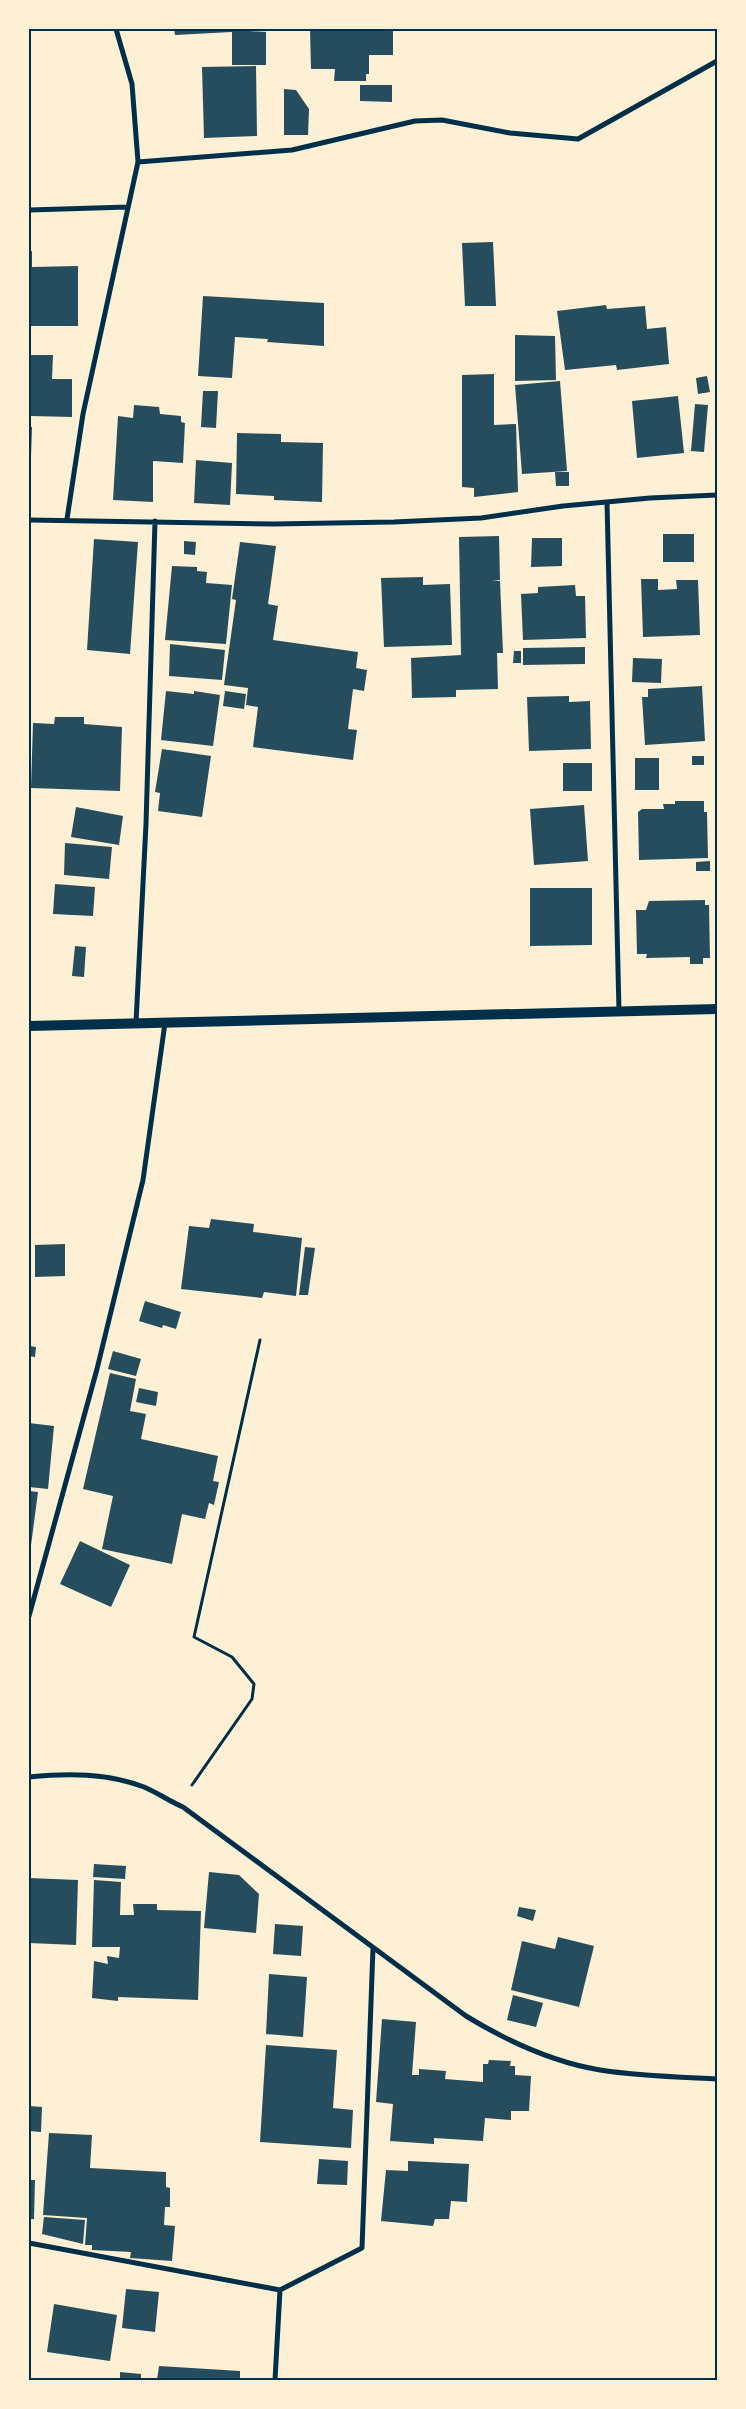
<svg xmlns="http://www.w3.org/2000/svg" width="746" height="2409" font-family="Roboto,sans-serif">
<rect width="100%" height="100%" fill="#fdf0d5"/>
<path fill="#264d5e" d="M 174,29 L 267,29 L 267,31 L 249,32 L 266,32 L 266,65 L 232,65 L 232,32 L 175,35 Z
M 310,29 L 393,29 L 393,55 L 369,55 L 369,74 L 366,74 L 366,81 L 334,81 L 335,69 L 311,69 Z
M 256,66 L 257,136 L 204,138 L 202,67 Z
M 360,85 L 392,85 L 392,102 L 360,101 Z
M 284,89 L 296,90 L 309,109 L 308,135 L 284,135 Z
M 493,242 L 496,306 L 465,306 L 462,243 Z
M 29,251 L 32,251 L 32,267 L 78,266 L 78,326 L 29,326 Z
M 203,296 L 324,303 L 324,346 L 267,342 L 268,339 L 235,337 L 232,378 L 198,376 Z
M 606,305 L 607,309 L 645,306 L 647,329 L 666,327 L 669,364 L 617,370 L 616,365 L 565,370 L 557,311 Z
M 515,335 L 555,336 L 556,380 L 515,381 Z
M 29,355 L 53,355 L 52,379 L 72,379 L 72,417 L 31,416 L 31,423 L 29,423 Z
M 494,374 L 494,425 L 516,424 L 518,492 L 474,497 L 474,488 L 462,487 L 462,375 Z
M 707,376 L 710,392 L 698,394 L 696,378 Z
M 560,381 L 567,471 L 522,474 L 515,385 Z
M 203,391 L 218,391 L 216,428 L 201,427 Z
M 678,396 L 684,453 L 637,458 L 632,401 Z
M 695,404 L 708,405 L 704,452 L 691,451 Z
M 134,405 L 159,407 L 160,414 L 181,416 L 181,422 L 185,423 L 183,463 L 153,461 L 153,502 L 113,500 L 118,416 L 133,418 Z
M 29,427 L 32,427 L 30,487 L 29,487 Z
M 237,433 L 281,434 L 281,442 L 323,443 L 322,502 L 274,500 L 274,496 L 236,494 Z
M 196,460 L 232,463 L 230,505 L 194,503 Z
M 555,472 L 569,472 L 569,486 L 556,486 Z
M 663,534 L 694,534 L 694,562 L 663,562 Z
M 499,536 L 500,580 L 492,581 L 500,581 L 503,653 L 497,653 L 498,689 L 456,690 L 456,697 L 412,698 L 411,658 L 461,655 L 459,537 Z
M 532,538 L 562,538 L 562,566 L 531,567 Z
M 94,539 L 138,542 L 130,654 L 87,650 Z
M 184,541 L 196,542 L 195,555 L 184,554 Z
M 240,542 L 276,546 L 268,604 L 278,606 L 273,640 L 358,652 L 356,668 L 367,670 L 364,691 L 353,689 L 348,729 L 357,730 L 353,760 L 253,747 L 258,707 L 246,705 L 248,688 L 224,685 L 236,600 L 232,599 Z
M 172,566 L 197,567 L 197,571 L 207,572 L 206,583 L 232,585 L 226,644 L 165,640 Z
M 423,577 L 423,585 L 450,584 L 452,645 L 384,647 L 381,578 Z
M 641,579 L 658,579 L 658,590 L 677,589 L 676,580 L 698,580 L 700,635 L 643,637 Z
M 575,585 L 576,596 L 585,596 L 586,638 L 523,640 L 521,594 L 538,593 L 538,587 Z
M 170,644 L 225,650 L 222,680 L 169,676 Z
M 585,647 L 585,664 L 523,665 L 523,648 Z
M 514,651 L 521,651 L 521,663 L 513,663 Z
M 633,658 L 662,659 L 661,683 L 632,682 Z
M 702,686 L 705,741 L 645,745 L 642,697 L 648,697 L 648,689 Z
M 166,691 L 194,694 L 194,691 L 220,695 L 213,746 L 161,740 Z
M 225,691 L 246,694 L 244,709 L 223,706 Z
M 569,696 L 569,702 L 590,701 L 591,749 L 529,751 L 527,697 Z
M 55,717 L 84,717 L 84,724 L 122,727 L 120,791 L 31,788 L 33,723 L 54,724 Z
M 162,749 L 211,756 L 202,817 L 158,811 L 160,793 L 155,792 Z
M 692,756 L 704,756 L 704,765 L 692,765 Z
M 635,758 L 659,758 L 659,790 L 635,790 Z
M 563,763 L 592,763 L 592,791 L 563,791 Z
M 675,801 L 704,801 L 704,812 L 707,812 L 708,858 L 639,860 L 638,812 L 642,809 L 664,809 L 663,804 L 675,804 Z
M 584,805 L 588,861 L 534,865 L 530,809 Z
M 76,807 L 123,816 L 119,845 L 71,837 Z
M 65,843 L 112,847 L 109,879 L 64,875 Z
M 710,861 L 710,871 L 696,871 L 696,862 Z
M 55,884 L 95,887 L 93,916 L 53,914 Z
M 530,888 L 592,888 L 592,945 L 530,946 Z
M 705,900 L 705,905 L 709,905 L 710,958 L 703,958 L 703,964 L 690,964 L 690,957 L 646,958 L 647,954 L 637,954 L 636,910 L 646,910 L 649,901 Z
M 75,946 L 86,947 L 84,977 L 72,976 Z
M 211,1219 L 254,1224 L 253,1232 L 302,1238 L 296,1296 L 264,1292 L 262,1298 L 181,1289 L 189,1226 L 209,1228 Z
M 65,1244 L 65,1276 L 35,1277 L 35,1245 Z
M 305,1247 L 315,1248 L 308,1295 L 299,1295 Z
M 145,1301 L 181,1312 L 176,1329 L 163,1325 L 162,1328 L 139,1321 Z
M 29,1346 L 36,1347 L 35,1357 L 29,1356 Z
M 113,1351 L 141,1359 L 136,1376 L 108,1369 Z
M 110,1373 L 136,1379 L 130,1411 L 146,1414 L 141,1439 L 218,1456 L 213,1481 L 219,1482 L 214,1505 L 209,1503 L 205,1519 L 182,1514 L 172,1564 L 102,1549 L 113,1496 L 83,1489 Z
M 139,1388 L 158,1392 L 156,1406 L 136,1402 Z
M 29,1423 L 54,1426 L 48,1489 L 29,1487 Z
M 29,1491 L 38,1492 L 30,1553 L 29,1553 Z
M 80,1541 L 130,1565 L 111,1607 L 60,1584 Z
M 94,1864 L 126,1866 L 125,1879 L 93,1877 Z
M 209,1872 L 239,1875 L 259,1894 L 256,1933 L 204,1928 Z
M 29,1878 L 78,1880 L 76,1945 L 29,1943 Z
M 94,1880 L 121,1882 L 120,1915 L 134,1915 L 133,1904 L 157,1904 L 157,1910 L 201,1911 L 198,2000 L 118,1997 L 118,2001 L 92,1998 L 94,1961 L 108,1964 L 107,1956 L 119,1958 L 120,1947 L 92,1947 Z
M 519,1907 L 536,1910 L 533,1921 L 517,1916 Z
M 275,1924 L 303,1926 L 301,1956 L 273,1954 Z
M 558,1937 L 594,1946 L 579,2007 L 511,1990 L 522,1941 L 555,1949 Z
M 269,1974 L 307,1977 L 303,2037 L 266,2034 Z
M 513,1995 L 543,2003 L 536,2027 L 507,2020 Z
M 382,2019 L 416,2022 L 412,2075 L 419,2075 L 419,2069 L 446,2071 L 445,2079 L 483,2082 L 483,2064 L 488,2064 L 489,2060 L 511,2061 L 510,2066 L 515,2066 L 515,2075 L 531,2076 L 529,2111 L 511,2111 L 511,2120 L 485,2118 L 483,2141 L 434,2138 L 434,2144 L 390,2141 L 393,2104 L 376,2102 Z
M 266,2045 L 337,2050 L 333,2108 L 353,2110 L 351,2148 L 260,2142 Z
M 29,2106 L 42,2107 L 41,2132 L 29,2131 Z
M 49,2133 L 92,2135 L 90,2168 L 166,2172 L 166,2187 L 170,2188 L 170,2207 L 165,2207 L 164,2225 L 175,2226 L 172,2261 L 130,2258 L 131,2252 L 92,2250 L 92,2245 L 85,2245 L 87,2218 L 43,2215 Z
M 319,2159 L 348,2161 L 347,2185 L 317,2184 Z
M 408,2161 L 469,2164 L 467,2202 L 451,2201 L 449,2219 L 435,2219 L 433,2226 L 381,2221 L 386,2170 L 408,2171 Z
M 29,2180 L 35,2180 L 34,2219 L 29,2219 Z
M 44,2217 L 85,2220 L 83,2244 L 42,2234 Z
M 126,2289 L 159,2292 L 155,2332 L 122,2328 Z
M 54,2304 L 117,2315 L 110,2361 L 47,2352 Z
M 159,2366 L 240,2371 L 240,2380 L 157,2380 Z
M 120,2372 L 141,2374 L 141,2378 L 148,2378 L 148,2380 L 120,2380 Z"/>
<g fill="none" stroke-linecap="round" stroke-linejoin="round">
<path stroke="#003049" stroke-width="3" d="M 192,1785 L 252,1699 L 254,1684 L 232,1657 L 194,1637 L 260,1340"/>
<path stroke="#003049" stroke-width="5" d="M 138,162 L 292,150 L 415,121 L 442,120 L 510,133 L 578,139 L 717,61
M 29,210 L 128,207
M 607,502 L 619,1011
M 67,519 L 83,414 L 138,162 L 132,84 L 116,29
M 29,520 L 273,524 L 394,522 L 481,518 L 563,506 L 650,498 L 717,495
M 136,1023 L 146,824 L 155,521
M 29,1616 L 97,1369 L 143,1180 L 165,1023
M 29,1777 C 68,1773 107,1773 144,1787 C 158,1793 169,1801 183,1807 L 466,2016 C 507,2041 552,2062 600,2070 C 638,2076 678,2077 717,2079
M 29,2243 L 280,2290 L 275,2380
M 280,2290 L 362,2248 L 373,1948"/>
<path stroke="#003049" stroke-width="10" d="M 29,1026 L 717,1009"/>
</g>
<rect width="746" height="2409" fill="none" stroke="#fdf0d5" stroke-width="60"/>
<rect x="30" y="30" width="686" height="2349" fill="none" stroke="#003049" stroke-width="2"/>
</svg>
